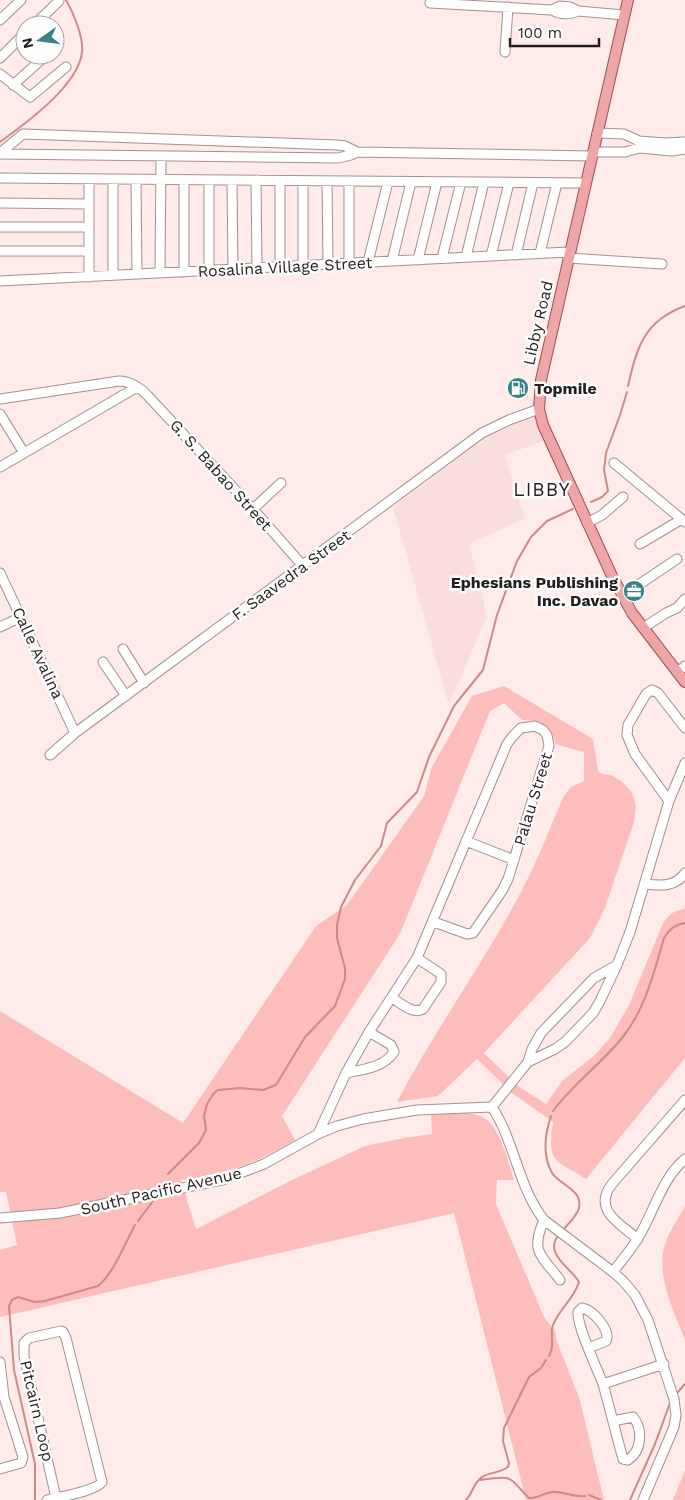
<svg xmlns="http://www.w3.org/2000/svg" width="685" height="1500" font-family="'Work Sans',sans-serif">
<rect width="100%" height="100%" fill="#feebea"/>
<path fill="#fadedc" d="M 536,417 L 543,441 L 505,455 L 525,518 L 469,544 L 487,616 L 449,705 L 393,507 L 497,430 Z"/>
<path fill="#fdbebb" d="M 504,686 L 593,739 L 598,771 L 602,774 L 611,775 L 621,781 L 632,792 L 636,806 L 634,822 L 605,908 L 590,938 L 484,1053 L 518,1086 L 546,1104 L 562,1081 L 595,1055 L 610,1038 L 629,1005 L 664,921 L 672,913 L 685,908 L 685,1058 L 586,1179 C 554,1158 547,1165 553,1122 L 512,1093 L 477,1059 L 438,1096 L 397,1102 C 435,1029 484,963 522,890 C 538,860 550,827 564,796 L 571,787 L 584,781 L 584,752 L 555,744 L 552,732 L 548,727 L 538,721 L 522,720 L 504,703 L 490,711 L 400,934 L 282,1116 L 295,1140 C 270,1155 244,1167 216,1174 C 204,1177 192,1178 181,1180 L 196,1229 L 294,1179 L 365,1146 L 404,1138 L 432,1134 L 431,1113 C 447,1113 470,1110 484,1118 C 501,1128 508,1162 514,1180 L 497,1180 L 496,1204 L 544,1317 L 555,1331 L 557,1342 L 579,1397 L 604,1500 L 526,1500 L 454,1213 L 0,1317 L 0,1250 L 17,1245 L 6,1192 L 0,1192 L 0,1011 L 183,1123 L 316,926 L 347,905 L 424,796 L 432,767 L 472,696 Z
M 685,1206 L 685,1341 C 674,1310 654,1274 666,1241 C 671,1229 679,1217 685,1206 Z
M 685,1470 L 685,1500 L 673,1500 Z"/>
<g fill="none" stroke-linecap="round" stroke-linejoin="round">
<path stroke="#cd8a87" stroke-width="2" d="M 0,142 C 25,124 79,85 82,52 C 84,38 73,12 66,0
M 628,386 C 637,347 644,321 685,306
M 591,502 L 602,497 L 608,491 L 604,470 L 606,453 L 620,415 L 627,392
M 553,1111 C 573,1084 601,1064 622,1038 C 645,1010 654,972 664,938 C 670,929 674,925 685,923
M 551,1116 C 545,1134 542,1155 552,1173 C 560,1185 583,1190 579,1208 C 577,1216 568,1224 563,1230
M 168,1174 L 199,1143 L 206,1130 L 204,1116 L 207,1104 L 214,1093 L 218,1090 L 240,1088 L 263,1090 L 276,1085 L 305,1037 L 335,1006 L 345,979 L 345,968 L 337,938 L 337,925 L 341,907 L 355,880 L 381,846 L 387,823 L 417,792 L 429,757 L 454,706 L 483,670 L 497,615 L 517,561 L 531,537 L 547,521 L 573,509
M 162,1189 L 165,1183
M 138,1221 L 156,1197
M 549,1356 C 556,1343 549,1336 553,1325 C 559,1309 574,1299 579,1282 C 571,1268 544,1254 558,1236
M 677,1393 L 685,1384
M 480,1480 C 514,1475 507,1476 529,1498 C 538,1499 545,1492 553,1492 C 564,1491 573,1498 585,1496
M 589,1495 L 601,1500
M 35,1500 L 35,1464 L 14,1370 L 9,1306 L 12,1300 L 18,1297 L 35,1302 L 45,1301 L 98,1286 C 114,1273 125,1243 135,1225
M 466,1500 C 473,1493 473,1483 482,1477 C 490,1472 500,1473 508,1467 L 509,1463 L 503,1441 L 504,1428 L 529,1377 L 541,1368 L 546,1360
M 630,1500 L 655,1444 L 670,1403"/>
<g stroke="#a2908f" stroke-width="11">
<path id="minor" d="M 430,3 L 552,10 C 561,15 568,15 578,11
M 552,10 L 560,6 L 570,7 L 578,11 L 624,15
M 0,20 L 21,0
M 34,25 L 59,1
M 505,52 L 508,7
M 0,58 L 25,33
M 0,74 L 30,97 L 66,67
M 13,85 L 41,60
M 597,133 L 624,134 L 639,141 L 665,143 L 685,142
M 593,152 L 625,152 L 639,148 L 672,151 L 685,149
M 0,153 L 23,134 L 337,145 L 345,146 L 357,152 L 592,156
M 0,154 L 338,158 L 351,155 L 357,152
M 0,178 L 585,183
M 89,179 L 89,277
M 113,179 L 113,275
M 136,179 L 137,274
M 184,180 L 184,272
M 209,180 L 209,270
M 232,180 L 233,269
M 256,180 L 257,268
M 280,181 L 280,267
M 303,181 L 303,266
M 327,181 L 328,264
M 349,181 L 349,263
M 0,203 L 89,204
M 0,227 L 89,227
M 0,251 L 89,251
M 540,253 L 557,183
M 516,255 L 533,183
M 491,256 L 509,183
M 466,257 L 484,182
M 442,258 L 461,182
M 568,258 L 662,264
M 418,260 L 437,182
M 392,261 L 411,182
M 368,262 L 388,182
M 160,273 L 161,157
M 0,281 L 569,252
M 0,399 L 119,381 C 130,381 141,388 148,396 L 253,509 L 303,566
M 0,414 L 24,453
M 614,463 L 685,522
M 0,467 L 137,387
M 253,509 L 281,483
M 587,523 L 602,515 L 623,497
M 640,544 L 682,519
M 0,573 L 75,733
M 622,596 L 677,559
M 0,627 L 21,617
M 643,628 L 666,613 L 677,608 L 685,599
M 123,649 L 144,683
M 103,662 L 126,696
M 677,672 L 685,666
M 50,755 L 75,733 L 482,433 L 509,420 L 539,409
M 669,801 L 635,754 L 627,735 L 628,725 L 631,720 L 646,694 L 652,690 L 658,693 L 685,728
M 466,841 L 514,860
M 645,884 C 661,886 675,887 685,873
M 392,998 C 401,1003 413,1015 423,1009 L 441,982 L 441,974 L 417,958
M 528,1062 L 532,1049 L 541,1033 L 594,978 L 617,965
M 346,1073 C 364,1069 383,1068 394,1052 L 391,1045 L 369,1032
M 492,1107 C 515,1142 518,1187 544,1220 L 613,1272 L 623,1281 L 635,1295 L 648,1320 L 674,1399 L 676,1415 L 674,1427 L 643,1500
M 318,1134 L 346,1073 L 369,1032 L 417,958 L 507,744 L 512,737 L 521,728 L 535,726 L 543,730 L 547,735 L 549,746 L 508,879 L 502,891 L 473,933 L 467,934 L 434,922
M 0,1218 L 60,1213 L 222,1180 L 264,1164 L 318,1134 L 337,1126 L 363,1119 L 417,1110 L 492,1107 L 528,1062 L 555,1049 L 565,1042 L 593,1013 L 600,1001 L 617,965 L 630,932 L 669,801 L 685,763
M 544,1220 C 530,1252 541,1255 560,1280
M 638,1239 C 620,1224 592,1210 612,1184 L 685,1100
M 613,1272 C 621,1261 631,1250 638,1238 C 654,1212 662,1178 685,1159
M 589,1348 L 606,1341 C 611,1330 593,1310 582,1308 L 578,1312 C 577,1327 597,1368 603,1384 C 610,1409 616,1434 623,1459 L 628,1460 C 642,1451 643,1429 633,1417 L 613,1421
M 0,1362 L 4,1397 L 23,1457 L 21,1463 L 0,1469
M 603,1384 L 664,1364
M 47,1500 C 59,1497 96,1491 102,1482 L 66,1338 L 63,1332 L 61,1331 L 29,1338 L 24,1343 L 24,1356 L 56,1498"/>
</g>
<g stroke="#a04f4f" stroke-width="12">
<path id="major" d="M 628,0 L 541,380 L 539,409 L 543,425 L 612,576 L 632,613 L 685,682"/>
</g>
<use href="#minor" stroke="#fff" stroke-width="9"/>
<use href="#major" stroke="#eea5a5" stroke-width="10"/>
</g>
<defs>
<g id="fuel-disc" transform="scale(1.125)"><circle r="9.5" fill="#3a8288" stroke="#fdfdfd"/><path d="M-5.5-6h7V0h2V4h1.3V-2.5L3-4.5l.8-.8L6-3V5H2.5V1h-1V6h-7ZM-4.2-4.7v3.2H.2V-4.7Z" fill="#fff"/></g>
<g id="office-disc" transform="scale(1.125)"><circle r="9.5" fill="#3a8288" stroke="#fdfdfd"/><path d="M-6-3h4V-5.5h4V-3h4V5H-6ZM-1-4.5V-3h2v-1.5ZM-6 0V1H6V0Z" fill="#fff"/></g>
</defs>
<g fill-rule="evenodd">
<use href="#fuel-disc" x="518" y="388"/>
<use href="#office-disc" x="634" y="591"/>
</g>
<g text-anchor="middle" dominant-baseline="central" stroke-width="5" stroke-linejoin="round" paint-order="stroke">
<g font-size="16" fill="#251e1e" stroke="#fdfdfd">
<text transform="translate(285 267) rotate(-3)">Rosalina Village Street</text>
<text transform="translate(538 323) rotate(-77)">Libby Road</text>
<text transform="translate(221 475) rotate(48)">G. S. Babao Street</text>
<text transform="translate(291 575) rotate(-36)">F. Saavedra Street</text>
<text transform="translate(38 653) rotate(65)">Calle Avalina</text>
<text transform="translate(533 799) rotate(-73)">Palau Street</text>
<text transform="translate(161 1191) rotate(-13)">South Pacific Avenue</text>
<text transform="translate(37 1411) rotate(77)">Pitcairn Loop</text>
</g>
<g font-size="16" font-weight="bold" fill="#251e1e" stroke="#fdfdfd" text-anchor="start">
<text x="534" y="388">Topmile</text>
<text x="618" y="582" text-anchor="end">Ephesians Publishing<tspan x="618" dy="18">Inc. Davao</tspan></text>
</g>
<g font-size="19" letter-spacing="1" fill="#251e1e" stroke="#fdfdfd">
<text x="542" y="489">LIBBY</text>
</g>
</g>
<g transform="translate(40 40) rotate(256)"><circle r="24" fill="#fdfdfd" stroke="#a7a4a4"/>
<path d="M0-4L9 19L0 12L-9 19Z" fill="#3a8288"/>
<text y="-8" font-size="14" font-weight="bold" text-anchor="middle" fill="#251e1e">N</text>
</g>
<path d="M510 38v8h89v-8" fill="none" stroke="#251e1e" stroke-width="2.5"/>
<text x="518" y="38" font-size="15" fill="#251e1e" stroke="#fdfdfd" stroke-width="4" paint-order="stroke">100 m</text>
</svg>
